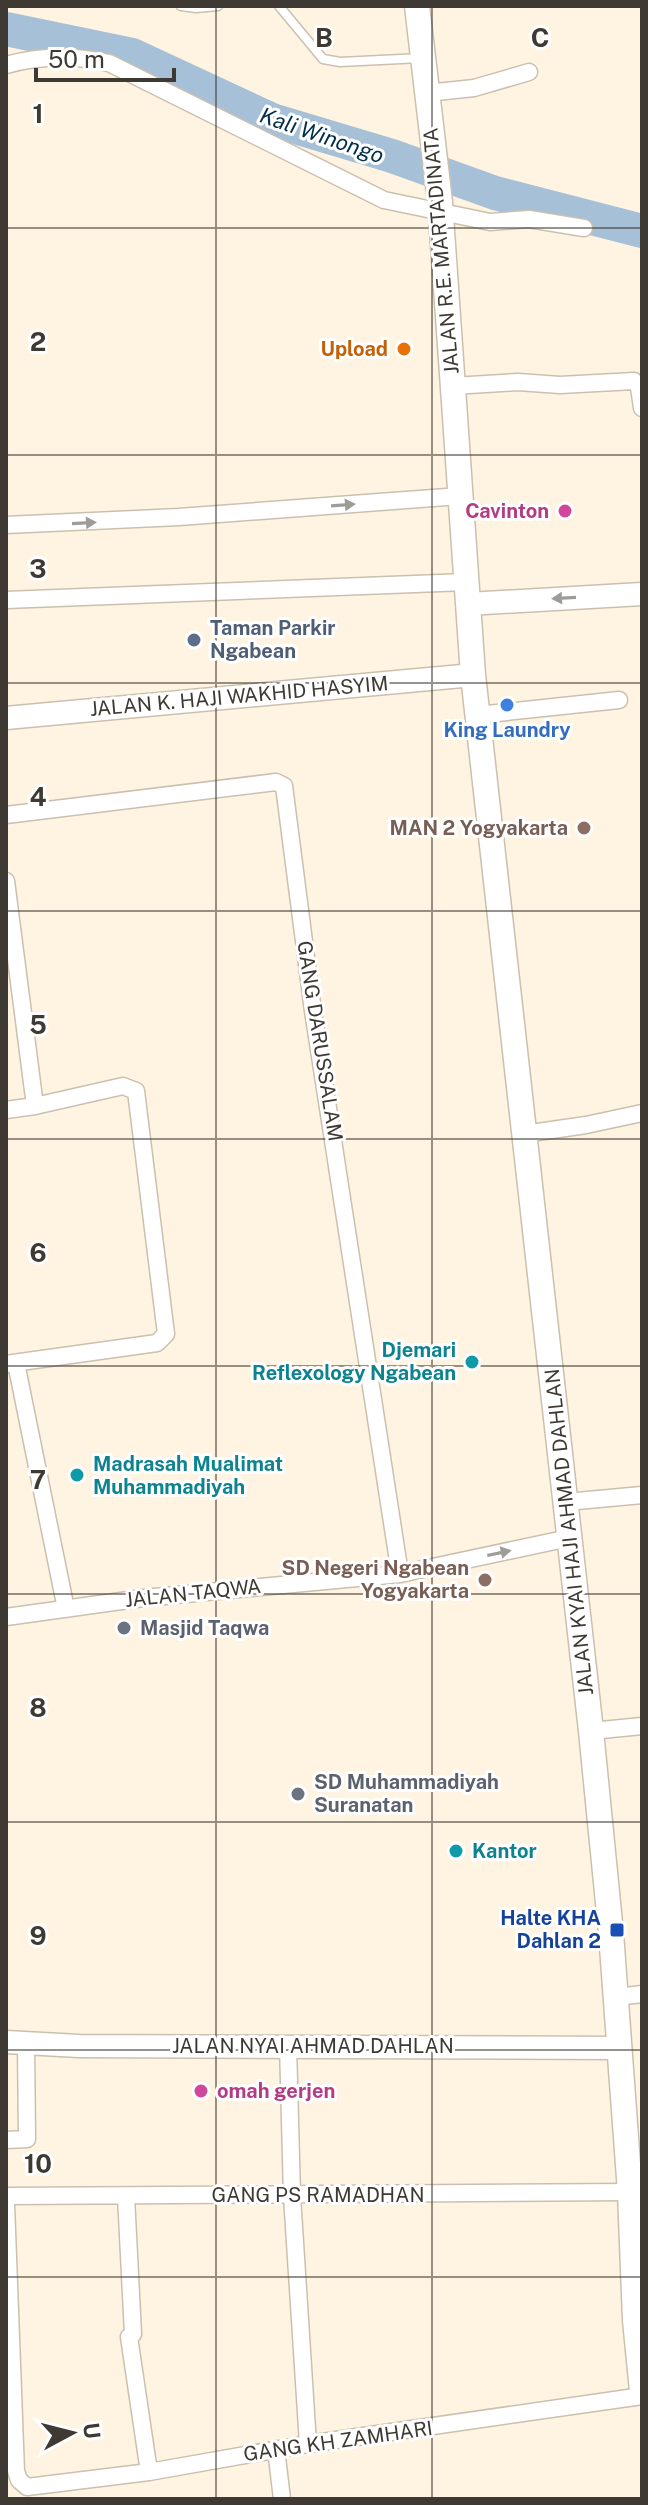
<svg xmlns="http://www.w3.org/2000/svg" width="648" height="2505" font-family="'Public Sans',sans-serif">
<rect width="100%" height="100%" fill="#fff3e1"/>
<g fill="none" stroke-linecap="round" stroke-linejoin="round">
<path stroke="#a6c0d7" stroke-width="34" d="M 6,29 L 132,55 L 272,120 L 392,156 L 495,193 L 642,231"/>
<g stroke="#cbc0af" stroke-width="11">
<path id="lane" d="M 181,6 L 196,8 L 218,6
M 279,6 L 323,59 L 340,62 L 421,58"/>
</g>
<g stroke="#cbc0af" stroke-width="19">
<path id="street" d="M 6,65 C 41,55 73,55 109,63 L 384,200 L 490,222 L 529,219 L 584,228
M 427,93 L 474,88 L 529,72
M 453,386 L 518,382 L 560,385 L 634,381 L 639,387 L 642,408
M 6,525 L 179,517 L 460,496
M 6,600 L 466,582
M 478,715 L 619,700
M 6,815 L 276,782 L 284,786 L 313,1011 L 400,1574
M 6,881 L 35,1106
M 6,1110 L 35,1106 L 123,1086 L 136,1091 L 166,1334 L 157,1343 L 6,1364
M 524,1134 L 586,1125 L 642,1113
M 16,1363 L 66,1609
M 566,1502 L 642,1495
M 6,1617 L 143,1598 L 400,1574 L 569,1538
M 591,1731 L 642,1726
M 617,1997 L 642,1994
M 288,2045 L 292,2196 L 308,2444
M 6,2140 L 27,2139 L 26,2043
M 6,2196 L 630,2192
M 126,2196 L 133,2334 L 129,2337 L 149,2472
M 6,2204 L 16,2471 L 19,2480 L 27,2487 L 149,2472 L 308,2444 L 642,2396
M 276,2449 L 282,2499"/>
</g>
<g stroke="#cbc0af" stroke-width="25">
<path id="secondary" d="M 468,604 L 642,594
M 6,718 L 473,675
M 6,2042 L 79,2046 L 620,2048"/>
</g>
<g stroke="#cbc0af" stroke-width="27">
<path id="primary" d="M 417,6 L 440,202 L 473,675 L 591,1731 L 611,1933 L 630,2192 L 635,2320 L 642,2391"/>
</g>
<use href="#lane" stroke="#fff" stroke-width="8"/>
<use href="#street" stroke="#fff" stroke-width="16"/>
<use href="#secondary" stroke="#fff" stroke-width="22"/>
<use href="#primary" stroke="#fff" stroke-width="24"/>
</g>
<defs><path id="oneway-solid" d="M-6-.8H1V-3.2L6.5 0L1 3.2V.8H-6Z" transform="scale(2)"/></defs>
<g fill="#9e9c99">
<use href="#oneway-solid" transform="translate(343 505) rotate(-4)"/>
<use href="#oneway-solid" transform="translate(84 523) rotate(-3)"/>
<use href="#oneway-solid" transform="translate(564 598) rotate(177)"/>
<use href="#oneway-solid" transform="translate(499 1553) rotate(-12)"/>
</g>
<path fill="none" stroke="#3e3a33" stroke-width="2" stroke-opacity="0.55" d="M 216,6 L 216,2499M 432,6 L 432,2499M 6,228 L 642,228M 6,455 L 642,455M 6,683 L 642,683M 6,911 L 642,911M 6,1139 L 642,1139M 6,1366 L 642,1366M 6,1594 L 642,1594M 6,1822 L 642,1822M 6,2050 L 642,2050M 6,2277 L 642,2277"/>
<circle fill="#e8710a" stroke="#fff" stroke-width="3" cx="404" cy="349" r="8"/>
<g fill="#d1479c" stroke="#fff" stroke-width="3">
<circle cx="565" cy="511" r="8"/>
<circle cx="201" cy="2091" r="8"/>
</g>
<circle fill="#5c6f8a" stroke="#fff" stroke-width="3" cx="194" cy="640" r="8"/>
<circle fill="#3f7fe0" stroke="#fff" stroke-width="3" cx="507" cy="705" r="8"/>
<g fill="#8d6e63" stroke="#fff" stroke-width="3">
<circle cx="584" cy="828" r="8"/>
<circle cx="485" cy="1580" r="8"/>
</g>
<g fill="#0f9aa8" stroke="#fff" stroke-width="3">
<circle cx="472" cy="1362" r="8"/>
<circle cx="77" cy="1475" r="8"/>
<circle cx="456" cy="1851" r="8"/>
</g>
<g fill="#6b7280" stroke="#fff" stroke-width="3">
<circle cx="124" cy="1628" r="8"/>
<circle cx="298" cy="1794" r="8"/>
</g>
<rect fill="#1a4fb4" stroke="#fff" stroke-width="3" x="609" y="1922" width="16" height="16" rx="4"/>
<g text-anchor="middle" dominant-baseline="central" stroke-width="6" stroke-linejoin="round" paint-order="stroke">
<g font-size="20" fill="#3e3a33" stroke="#fff">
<text transform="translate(441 251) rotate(-95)">JALAN R.E. MARTADINATA</text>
<text transform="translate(239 696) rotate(-5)">JALAN K. HAJI WAKHID HASYIM</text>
<text transform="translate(320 1041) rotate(81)">GANG DARUSSALAM</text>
<text transform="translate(569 1532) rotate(-96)">JALAN KYAI HAJI AHMAD DAHLAN</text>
<text transform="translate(193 1593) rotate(-6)">JALAN TAQWA</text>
<text x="313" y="2046">JALAN NYAI AHMAD DAHLAN</text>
<text x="318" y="2195">GANG PS RAMADHAN</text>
<text transform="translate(338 2441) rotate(-8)">GANG KH ZAMHARI</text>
</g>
<g font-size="20" font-weight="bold" fill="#c56008" stroke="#fff" text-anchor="end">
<text x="388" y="349">Upload</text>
</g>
<g font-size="20" font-weight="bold" fill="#b23c85" stroke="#fff" text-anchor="end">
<text x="549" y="511">Cavinton</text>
<text x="217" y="2091" text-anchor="start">omah gerjen</text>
</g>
<g font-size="20" font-weight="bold" fill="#4e5e75" stroke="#fff" text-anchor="start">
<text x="210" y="628">Taman Parkir<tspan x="210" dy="23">Ngabean</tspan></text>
</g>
<g font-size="20" font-weight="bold" fill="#366cbe" stroke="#fff">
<text x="507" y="730">King Laundry</text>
</g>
<g font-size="20" font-weight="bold" fill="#785e54" stroke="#fff" text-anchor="end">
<text x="568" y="828">MAN 2 Yogyakarta</text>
<text x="469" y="1568">SD Negeri Ngabean<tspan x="469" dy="23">Yogyakarta</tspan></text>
</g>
<g font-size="20" font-weight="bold" fill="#0d838f" stroke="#fff" text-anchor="start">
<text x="456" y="1350" text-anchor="end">Djemari<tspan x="456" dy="23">Reflexology Ngabean</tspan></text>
<text x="93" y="1464">Madrasah Mualimat<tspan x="93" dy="23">Muhammadiyah</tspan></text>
<text x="472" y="1851">Kantor</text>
</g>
<g font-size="20" font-weight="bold" fill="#5b616d" stroke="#fff" text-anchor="start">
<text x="140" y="1628">Masjid Taqwa</text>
<text x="314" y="1782">SD Muhammadiyah<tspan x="314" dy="23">Suranatan</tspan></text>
</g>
<g font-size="20" font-weight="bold" fill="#164399" stroke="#fff" text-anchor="end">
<text x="601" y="1918">Halte KHA<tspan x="601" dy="23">Dahlan 2</tspan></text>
</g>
<g font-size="22" font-style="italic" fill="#002e4d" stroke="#fff">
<text transform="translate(322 135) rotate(19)">Kali Winongo</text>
</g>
</g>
<g font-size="26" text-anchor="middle" font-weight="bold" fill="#3e3a33" stroke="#fff" stroke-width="6" stroke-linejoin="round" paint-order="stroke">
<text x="324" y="47">B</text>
<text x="540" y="47">C</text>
<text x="38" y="123">1</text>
<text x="38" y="351">2</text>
<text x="38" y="578">3</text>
<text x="38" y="806">4</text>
<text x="38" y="1034">5</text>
<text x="38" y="1262">6</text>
<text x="38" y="1489">7</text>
<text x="38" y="1717">8</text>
<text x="38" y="1945">9</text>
<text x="38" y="2173">10</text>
</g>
<rect width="648" height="2505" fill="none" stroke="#3e3a33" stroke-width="16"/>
<g transform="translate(72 2433) rotate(83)" stroke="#ffffff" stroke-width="6" paint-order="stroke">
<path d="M0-6L14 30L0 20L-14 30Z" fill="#3e3a33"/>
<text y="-12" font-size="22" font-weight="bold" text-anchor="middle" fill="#3e3a33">U</text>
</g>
<path d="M36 68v12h138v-12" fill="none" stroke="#3e3a33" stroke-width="4"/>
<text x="48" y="68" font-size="24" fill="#3e3a33" stroke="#ffffff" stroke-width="6" paint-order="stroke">50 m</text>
</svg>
